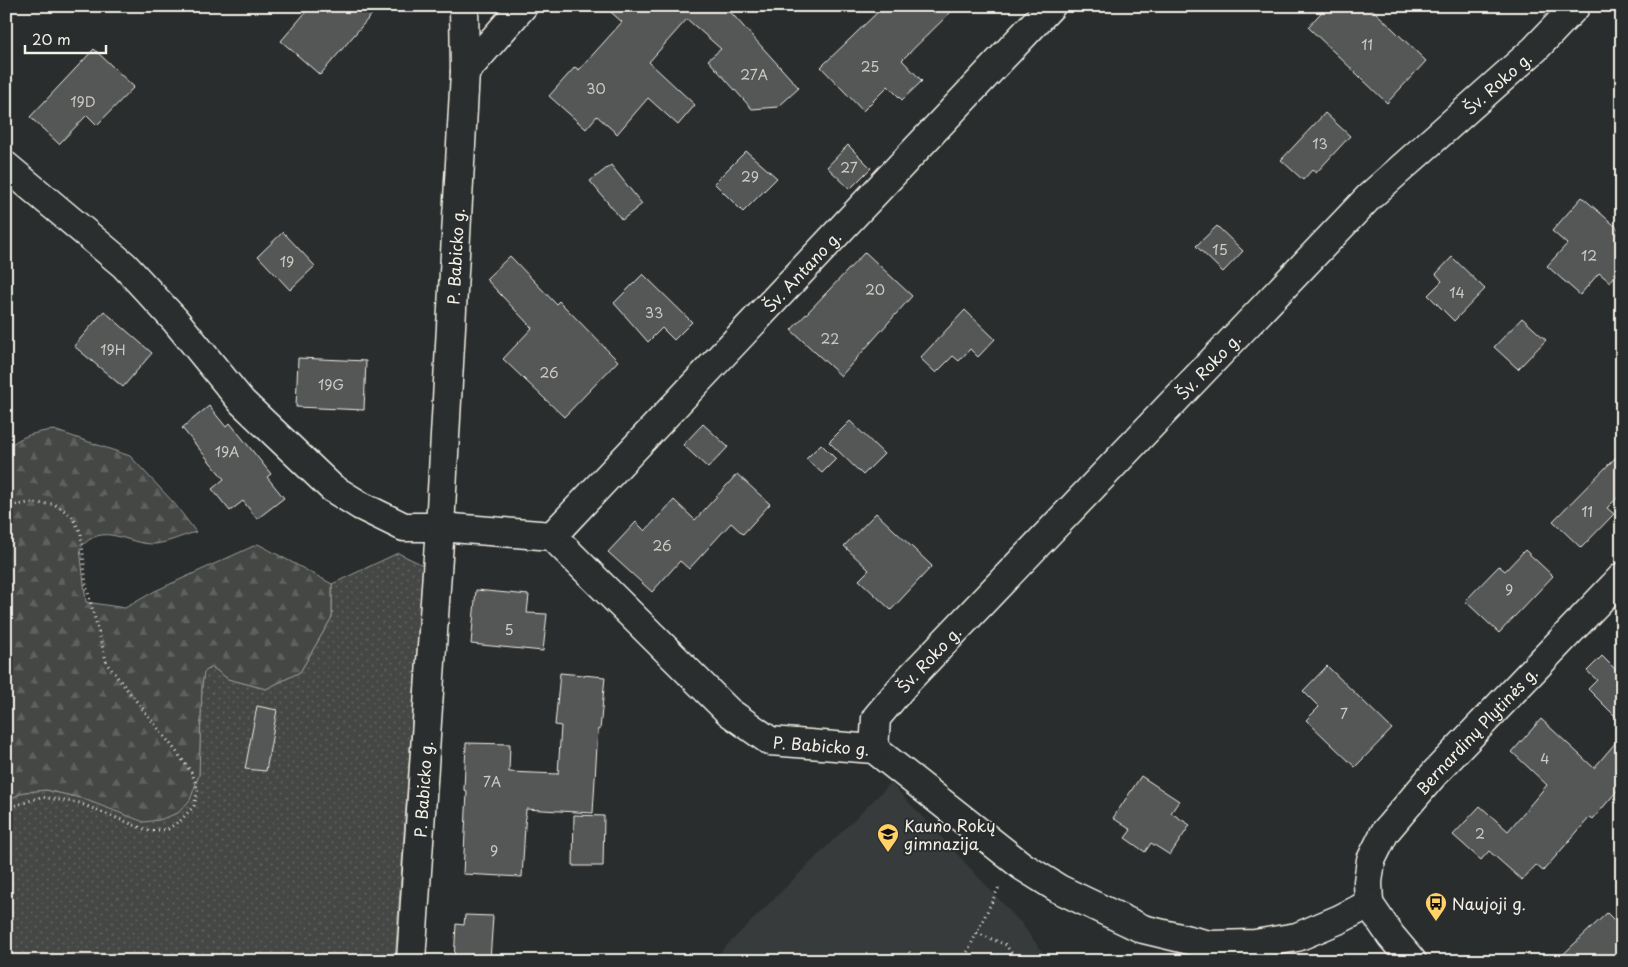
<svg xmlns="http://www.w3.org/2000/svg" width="1628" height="967" font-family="'Playpen Sans',sans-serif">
<defs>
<pattern id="grass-dots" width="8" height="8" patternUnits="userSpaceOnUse" patternTransform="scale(1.25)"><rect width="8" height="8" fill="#444645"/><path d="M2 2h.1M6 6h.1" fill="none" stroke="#606160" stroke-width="1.8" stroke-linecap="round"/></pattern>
<pattern id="forest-firs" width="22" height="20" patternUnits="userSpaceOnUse" patternTransform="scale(1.25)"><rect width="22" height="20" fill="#444645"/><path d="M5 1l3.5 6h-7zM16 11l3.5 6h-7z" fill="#606160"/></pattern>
</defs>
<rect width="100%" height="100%" fill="#2a2d2e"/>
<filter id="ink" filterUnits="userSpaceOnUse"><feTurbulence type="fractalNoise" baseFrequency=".02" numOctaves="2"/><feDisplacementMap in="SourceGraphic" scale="10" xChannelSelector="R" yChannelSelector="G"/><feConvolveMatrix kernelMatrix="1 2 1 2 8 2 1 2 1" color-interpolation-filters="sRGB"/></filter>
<g filter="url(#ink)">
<path fill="#373a3a" d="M 891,783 L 1021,923 L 1049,961 L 711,961 Z"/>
<path fill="url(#grass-dots)" stroke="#9c9c96" d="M 398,553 L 423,565 L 395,961 L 6,961 L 6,801 L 24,792 L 46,790 L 81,798 L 199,775 L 202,685 L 204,672 L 212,667 L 228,679 L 266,689 L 300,672 L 332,617 L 332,584 Z"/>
<path fill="url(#forest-firs)" stroke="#9c9c96" d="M 54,430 L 130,456 L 174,503 L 196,532 C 184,535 167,543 155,544 C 126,545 104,520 80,548 L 86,602 L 125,608 L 155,591 L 258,544 L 332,584 L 332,617 L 300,672 L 266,689 L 228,679 L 212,667 L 204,672 L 202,685 L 199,775 L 190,800 L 178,813 L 159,820 L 144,822 L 81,798 L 46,790 L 24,792 L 6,801 L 6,449 C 20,436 35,432 54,430 Z"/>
<path fill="#555756" stroke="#f4f1e8" d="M 311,6 L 379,6 L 320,75 L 281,41 Z
M 604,6 L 725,6 L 799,88 L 778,107 L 752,109 L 708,60 L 721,49 L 687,19 L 649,62 L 695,105 L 678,125 L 648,98 L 617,134 L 597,116 L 586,129 L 549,96 L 575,67 L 579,70 L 622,22 Z
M 884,6 L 957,6 L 902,60 L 922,81 L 902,100 L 888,86 L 863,111 L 821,67 Z
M 1327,6 L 1369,6 L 1426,61 L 1387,103 L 1308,27 Z
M 94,49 L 134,87 L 97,125 L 87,115 L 59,144 L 30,117 Z
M 1325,113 L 1350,136 L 1316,173 L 1312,170 L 1303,180 L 1281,160 Z
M 848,145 L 871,168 L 850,189 L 827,167 Z
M 746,151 L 777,178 L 743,212 L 714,183 Z
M 611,165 L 642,204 L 622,220 L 590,181 Z
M 1582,197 L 1622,232 L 1622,268 L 1610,282 L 1599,273 L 1580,295 L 1547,266 L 1567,244 L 1552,231 Z
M 1217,226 L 1243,251 L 1223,272 L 1196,246 Z
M 283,232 L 315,266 L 290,290 L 258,256 Z
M 865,252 L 912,296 L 841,376 L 791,330 Z
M 510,256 L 556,304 L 559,301 L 618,361 L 564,417 L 503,359 L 532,328 L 486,279 Z
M 1452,257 L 1485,289 L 1454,321 L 1428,295 L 1442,281 L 1436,274 Z
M 643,274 L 692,322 L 674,340 L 662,328 L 648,342 L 614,303 Z
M 965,310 L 995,339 L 978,357 L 970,349 L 959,361 L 953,356 L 936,373 L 920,358 Z
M 104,311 L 152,353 L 123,387 L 74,346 Z
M 1522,318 L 1546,340 L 1518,369 L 1494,347 Z
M 298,358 L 366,361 L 364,410 L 296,407 Z
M 209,406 L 226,427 L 230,423 L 271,474 L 267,477 L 284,498 L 257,519 L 243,501 L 230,511 L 212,489 L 224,479 L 182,428 Z
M 850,421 L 884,454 L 863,475 L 829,442 Z
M 703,424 L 728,447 L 708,468 L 683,445 Z
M 821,444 L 836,459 L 822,473 L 806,459 Z
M 1622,451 L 1622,493 L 1607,508 L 1614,514 L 1581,548 L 1553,521 Z
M 737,474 L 770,504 L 743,534 L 731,523 L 689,569 L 680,561 L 652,592 L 608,552 L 636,522 L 645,531 L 674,500 L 695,520 Z
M 876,513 L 932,566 L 891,610 L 859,580 L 869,570 L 844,546 Z
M 1525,550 L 1553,576 L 1499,633 L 1465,601 L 1499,566 L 1505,571 Z
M 476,590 L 529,595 L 527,613 L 547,614 L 543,651 L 471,644 Z
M 1602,656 L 1622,676 L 1622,723 L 1588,689 L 1597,680 L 1587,671 Z
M 1327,666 L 1392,729 L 1355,767 L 1306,720 L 1319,707 L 1303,691 Z
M 560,673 L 605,677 L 600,730 L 598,729 L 593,813 L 526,809 L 522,877 L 463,874 L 467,791 L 464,790 L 466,743 L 510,744 L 509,772 L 558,774 L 561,726 L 555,725 Z
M 257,706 L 277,710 L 266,771 L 245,769 Z
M 1541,719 L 1594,768 L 1622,735 L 1622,785 L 1593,819 L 1590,817 L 1543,871 L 1536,865 L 1522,880 L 1489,851 L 1481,860 L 1453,835 L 1480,806 L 1508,831 L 1547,785 L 1512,752 Z
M 1141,776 L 1179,801 L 1171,813 L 1190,825 L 1170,855 L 1151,843 L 1145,852 L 1125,838 L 1131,830 L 1113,818 Z
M 574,815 L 604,816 L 603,866 L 573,866 Z
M 1607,913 L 1622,928 L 1622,961 L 1556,961 Z
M 465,915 L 493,916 L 490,961 L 454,961 L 456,924 L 464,925 Z"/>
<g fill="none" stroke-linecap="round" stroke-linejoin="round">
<g stroke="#f4f1e8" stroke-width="31">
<g id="minor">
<path d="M 464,6 L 465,72"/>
<path id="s1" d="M 6,166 L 124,265 L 175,320 L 242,402 L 332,488 L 361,506 L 404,527 L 440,527 L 552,536 L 729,712 L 770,741 L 874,749 L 1022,866 L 1059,889 L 1143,929 L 1210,945 L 1255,944 L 1297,937 L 1340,919 L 1369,904"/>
<path id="s2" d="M 552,536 L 1051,6"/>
<path id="s3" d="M 874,749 L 876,718 L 909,679 L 1369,197 L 1535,49 L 1576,6"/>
<path id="s4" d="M 1369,904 L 1368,882 L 1371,860 L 1385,832 L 1434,774 L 1622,577"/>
<path d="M 1369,904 L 1391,936 L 1412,961"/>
<path id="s5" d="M 411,961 L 440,527 L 465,72 L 523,6"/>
</g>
</g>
<path stroke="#f4f1e8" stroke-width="3" stroke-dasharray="1 4" stroke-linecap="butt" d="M 6,507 L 28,503 L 54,504 L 71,515 L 81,533 L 86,585 L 107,664 L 176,751 L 192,773 L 198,790 L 194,806 L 181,820 L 168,829 L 149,831 L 79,803 L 41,797 L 14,806 L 6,813
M 977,933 L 1006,945 L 1017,961
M 909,952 L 916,961
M 963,961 L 999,887"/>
<use href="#minor" stroke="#2a2d2e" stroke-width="28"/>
</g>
</g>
<defs>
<g id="school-pin" transform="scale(1.125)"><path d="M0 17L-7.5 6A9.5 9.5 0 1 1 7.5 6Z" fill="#ffd166" stroke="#2a2d2e"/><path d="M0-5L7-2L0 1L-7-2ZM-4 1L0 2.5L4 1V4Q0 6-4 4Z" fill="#111"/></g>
<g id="bus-pin" transform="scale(1.125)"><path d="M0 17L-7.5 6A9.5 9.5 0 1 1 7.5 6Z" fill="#ffd166" stroke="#2a2d2e"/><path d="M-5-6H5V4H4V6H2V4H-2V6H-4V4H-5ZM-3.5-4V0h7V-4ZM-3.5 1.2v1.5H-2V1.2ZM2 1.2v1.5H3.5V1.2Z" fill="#111"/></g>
</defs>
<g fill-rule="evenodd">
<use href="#school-pin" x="888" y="834"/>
<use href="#bus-pin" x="1436" y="903"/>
</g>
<g text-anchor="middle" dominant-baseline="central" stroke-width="4" stroke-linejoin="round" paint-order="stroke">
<g font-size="14" fill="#cccac4">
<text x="1367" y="44">11</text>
<text x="870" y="66">25</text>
<text x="754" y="74">27A</text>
<text x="596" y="88">30</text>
<text x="83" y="101">19D</text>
<text x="1320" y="143">13</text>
<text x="849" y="167">27</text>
<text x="750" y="176">29</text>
<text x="1220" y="249">15</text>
<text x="1589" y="255">12</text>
<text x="287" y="261">19</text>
<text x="875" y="289">20</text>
<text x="1457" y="292">14</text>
<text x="654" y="312">33</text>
<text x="830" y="338">22</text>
<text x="113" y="349">19H</text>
<text x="549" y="372">26</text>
<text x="331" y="384">19G</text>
<text x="227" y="451">19A</text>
<text x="1587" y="511">11</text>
<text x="662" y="545">26</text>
<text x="1509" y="589">9</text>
<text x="509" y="629">5</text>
<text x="1344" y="713">7</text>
<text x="1545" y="758">4</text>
<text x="492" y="781">7A</text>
<text x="1480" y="833">2</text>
<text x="494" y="850">9</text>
</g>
<g font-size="16" fill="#f4f1e8" stroke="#2a2d2e">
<text stroke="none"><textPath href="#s3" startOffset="920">Šv. Roko g.</textPath></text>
<text stroke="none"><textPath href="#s5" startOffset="706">P. Babicko g.</textPath></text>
<text stroke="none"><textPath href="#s2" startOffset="364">Šv. Antano g.</textPath></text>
<text stroke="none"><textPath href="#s3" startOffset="515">Šv. Roko g.</textPath></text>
<text stroke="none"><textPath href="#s3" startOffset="110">Šv. Roko g.</textPath></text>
<text stroke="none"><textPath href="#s4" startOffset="212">Bernardinų Plytinės g.</textPath></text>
<text stroke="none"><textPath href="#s1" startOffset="1041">P. Babicko g.</textPath></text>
<text stroke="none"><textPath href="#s5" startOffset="172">P. Babicko g.</textPath></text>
</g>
<g font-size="16" fill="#f4f1e8" stroke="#2a2d2e" text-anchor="start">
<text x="904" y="825">Kauno Rokų<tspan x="904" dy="18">gimnazija</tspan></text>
<text x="1452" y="903">Naujoji g.</text>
</g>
</g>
<rect width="1628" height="967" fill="none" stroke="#2a2d2e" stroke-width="25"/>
<rect x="12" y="12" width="1603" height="942" fill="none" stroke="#f4f1e8" stroke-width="2" filter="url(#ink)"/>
<path d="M25 45v8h81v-8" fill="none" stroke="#f4f1e8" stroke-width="2.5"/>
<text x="32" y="45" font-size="15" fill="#f4f1e8" stroke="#2a2d2e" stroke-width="4" paint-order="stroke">20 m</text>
</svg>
